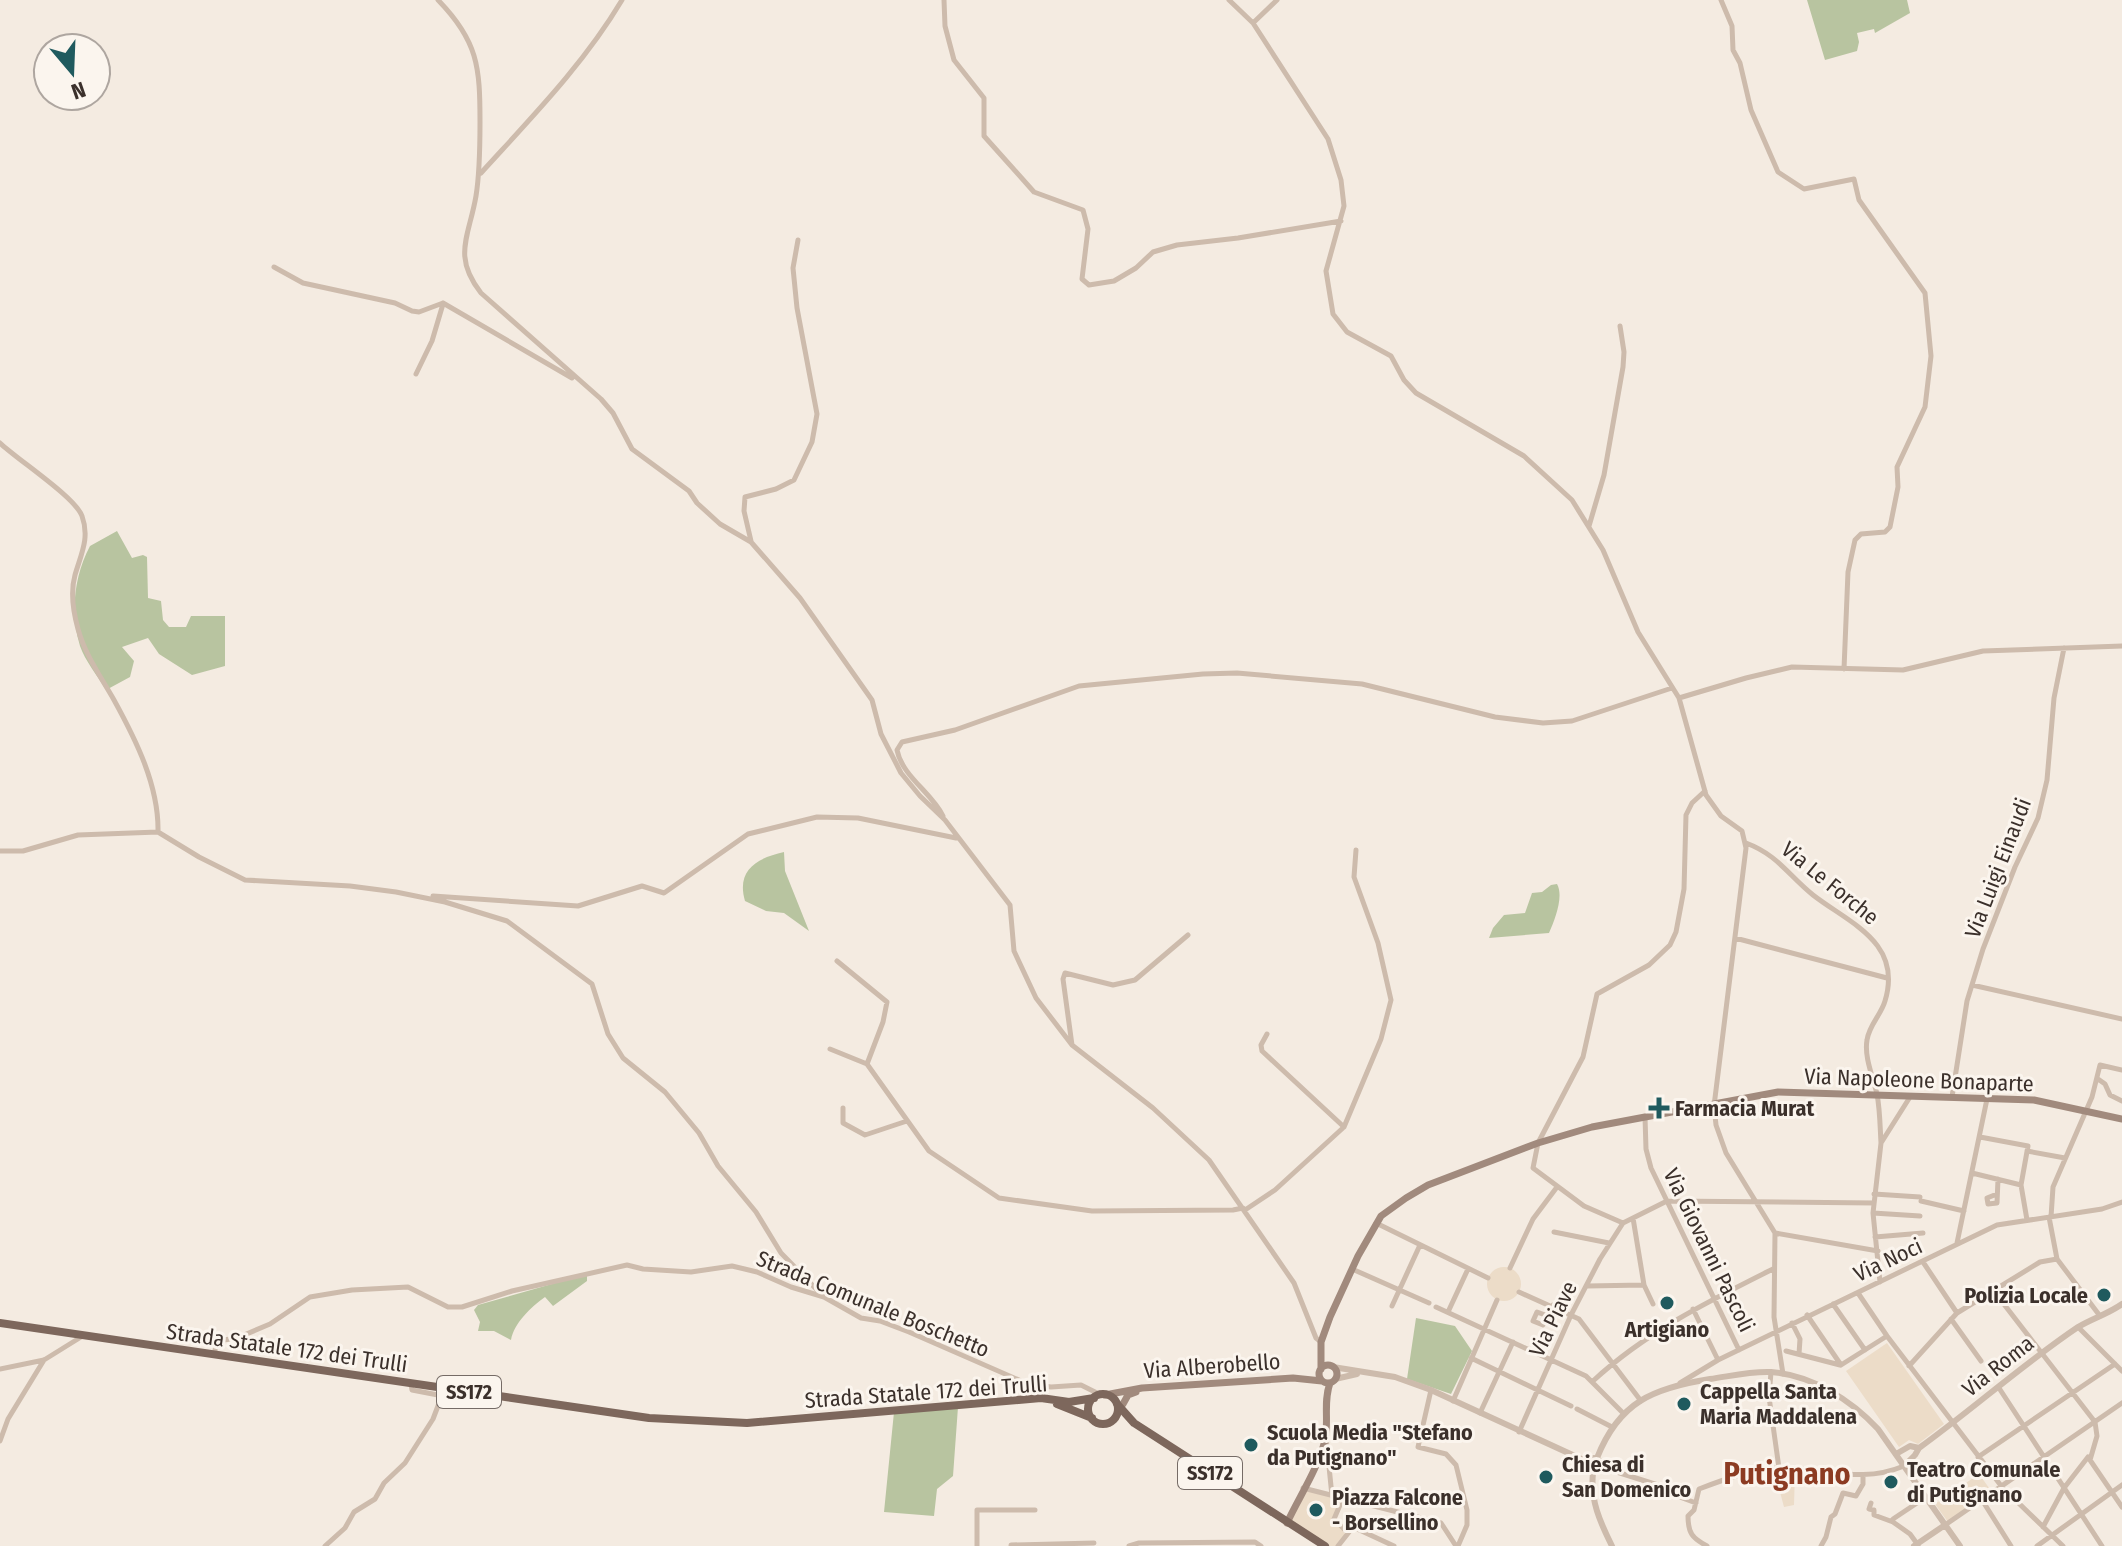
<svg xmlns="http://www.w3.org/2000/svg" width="2122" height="1546" font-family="'Fira Sans Condensed',sans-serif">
<rect width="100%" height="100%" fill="#f4ebe1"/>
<path fill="#b8c4a0" d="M 1807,0 L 1907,0 L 1910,13 L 1875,33 L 1874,29 L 1857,33 L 1859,42 L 1857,51 L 1825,60 Z
M 117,531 L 132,558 L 143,555 L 147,557 L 148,598 L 161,601 L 163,620 L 169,627 L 186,627 L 191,616 L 225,616 L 225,666 L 192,675 L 159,654 L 148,638 L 122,647 L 134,661 L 130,677 L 106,690 C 98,676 85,661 80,646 C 70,613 74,576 90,546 Z
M 784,852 L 785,871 L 809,931 L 784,913 L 766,911 L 745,901 C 736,870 757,858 784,852 Z
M 1557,884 C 1564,896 1555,920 1549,933 L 1489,938 L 1493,928 L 1504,915 L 1525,913 L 1532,893 L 1542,892 L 1551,885 Z
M 587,1274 L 587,1281 L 553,1306 L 545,1297 C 531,1307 514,1323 511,1340 L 494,1331 L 478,1331 L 480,1322 L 474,1310 L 478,1305 Z
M 1416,1318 L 1455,1326 L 1472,1351 L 1451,1394 L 1407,1379 Z
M 958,1407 L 953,1476 L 937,1489 L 934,1516 L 884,1512 L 894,1412 Z"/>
<path fill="#ecdcc8" d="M1487 1284a17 17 0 1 1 34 0a17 17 0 1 1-34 0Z
M 1887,1343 L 1944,1424 L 1918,1444 L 1909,1440 L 1899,1447 L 1846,1371 Z
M 1781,1471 L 1795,1472 L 1794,1505 L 1784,1507 L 1780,1492 Z
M 1979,1474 L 1992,1492 L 1948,1522 L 1935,1504 Z
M 1304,1489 L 1341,1499 L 1333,1520 L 1347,1533 L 1336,1546 L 1327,1546 L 1288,1523 Z"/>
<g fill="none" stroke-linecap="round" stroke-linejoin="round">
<path stroke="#cdbbac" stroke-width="5" d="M 438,0 C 478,41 480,67 480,122 C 480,147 480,171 476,196 C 469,237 452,256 481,293 L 601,399 L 613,413 L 632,449 L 689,491 L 697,503 L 720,524 L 751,542 L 800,598 L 872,700 L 881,734 L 901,773 L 920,796 L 945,820 L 1010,905 L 1014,951 L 1036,998 L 1072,1045 L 1153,1108 L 1209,1160 L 1294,1283 L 1316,1338 L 1321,1342
M 944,0 L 945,26 L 954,60 L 984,98 L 984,136 L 1034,192 L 1083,210 L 1088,229 L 1082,279 L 1089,285 L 1114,281 L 1136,268 L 1153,252 L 1177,245 L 1238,238 L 1341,221
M 1229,0 L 1253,23 L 1328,139 L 1341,180 L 1344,206 L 1326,271 L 1333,314 L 1347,332 L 1391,356 L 1404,380 L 1416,393 L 1524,456 L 1572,500 L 1603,550 L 1638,632 L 1679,698 L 1706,795 L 1721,816 L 1742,831 L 1746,848 L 1714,1106 L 1716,1125 L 1726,1153 L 1775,1233 L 1774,1317 L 1783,1374
M 1721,0 L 1732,26 L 1733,50 L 1740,63 L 1751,110 L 1778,172 L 1804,189 L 1854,179 L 1859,200 L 1925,293 L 1931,356 L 1925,407 L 1897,467 L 1898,487 L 1890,527 L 1885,532 L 1861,534 L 1855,540 L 1848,572 L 1844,669
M 1253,23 L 1277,0
M 481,173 C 531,118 584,64 622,0
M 274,267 L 303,283 L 395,303 L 412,311 L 419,312 L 443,303
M 443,303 L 572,378
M 416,374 L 432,341 L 443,304
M 0,443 C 18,460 75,497 82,516 C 90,538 81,554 75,575 C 70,593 73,611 78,629 C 85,655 101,677 114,700 C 136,740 159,786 158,832
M 1589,526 L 1604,475 L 1623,367 L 1624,352 L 1620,326
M 751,541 L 744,511 L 745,497 L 776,489 L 794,480 L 812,442 L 817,414 L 797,308 L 793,268 L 798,240
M 1679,698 L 1746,678 L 1792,667 L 1903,670 L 1983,651 L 2122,646
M 943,816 C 932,793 902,776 897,750 L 902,742 L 955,730 L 1079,686 L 1203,674 L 1237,673 L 1362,684 L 1495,717 L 1543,723 L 1572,721 L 1672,688
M 158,832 L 199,857 L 245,880 L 350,886 L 396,892 L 445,902 L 507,921 L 592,984 L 608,1034 L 623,1058 L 665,1092 L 699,1133 L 718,1166 L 756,1212 L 781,1253 L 823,1296
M 1746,843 C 1778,855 1788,875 1813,895 C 1849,923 1903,942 1885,1001 C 1881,1015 1869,1025 1867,1040 C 1864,1057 1873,1077 1877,1094 C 1880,1110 1880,1126 1881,1143 L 1910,1097
M 0,851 L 23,851 L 78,835 L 158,832
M 433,896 L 578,906 L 642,886 L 664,893 L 748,834 L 817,817 L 858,818 L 956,838
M 1735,938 L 1887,978
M 837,961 L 887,1002 L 883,1022 L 867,1064 L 929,1151 L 999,1198 L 1092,1211 L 1233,1210 L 1243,1208 L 1245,1210 L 1275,1190 L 1344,1127 L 1381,1039 L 1391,1000 L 1378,943 L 1354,877 L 1356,850
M 1972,985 L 2122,1019
M 1267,1034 L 1261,1045 L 1262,1051 L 1344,1127
M 1072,1045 L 1063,979 L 1065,973 L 1113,985 L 1135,980 L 1188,935
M 830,1049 L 867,1064
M 2098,1079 L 2105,1084 L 2110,1095 L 2122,1101
M 1952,1097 L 1967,1001 L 1983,949 L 2015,867 L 2038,818 L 2047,780 L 2054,698 L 2064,648
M 843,1108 L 843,1123 L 865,1135 L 907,1121
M 1645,1117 L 1646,1149 L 1651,1168 L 1739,1350
M 1980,1137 L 2028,1146 L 2021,1185 L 2027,1220
M 2027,1151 L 2065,1158
M 1972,1173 L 2021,1185
M 1874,1194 L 1920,1197
M 1997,1194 L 1987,1198 L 1988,1204 L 1997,1203 L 1998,1179
M 1921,1201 L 1964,1211
M 1873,1213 L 1920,1216
M 2049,1217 L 2057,1259 L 2100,1316
M 2051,1217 L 2053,1187 L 2092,1097 L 2100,1065 L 2122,1070
M 1633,1218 L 1644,1285 L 1653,1304
M 1376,1223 L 1488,1278
M 1623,1223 L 1584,1206 L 1533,1168 L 1538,1143 L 1583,1057 L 1597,994 L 1649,965 L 1670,945 L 1676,932 L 1684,889 L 1686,815 L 1692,803 L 1705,791
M 1554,1232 L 1609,1243
M 1775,1233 L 1878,1251
M 1875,1237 L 1923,1233
M 1957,1243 L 1987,1099
M 1923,1262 L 1957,1313
M 1510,1268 L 1533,1219 L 1557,1187
M 1352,1269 L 1429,1303
M 1880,1282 L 1873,1213 L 1881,1143
M 1587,1286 L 1644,1285
M 1993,1290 L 2095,1422 L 2097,1436 L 2090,1460 L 2122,1507
M 1519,1292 L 1579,1319 L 1641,1401
M 1858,1293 L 1887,1336 L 2002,1487 L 2063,1546
M 1833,1304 L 1865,1350
M 1392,1306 L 1420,1245
M 1436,1307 L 1586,1376 L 1623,1413
M 1693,1309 L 1718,1360
M 1448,1312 L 1468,1269
M 1807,1315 L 1841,1365
M 1548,1316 L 1537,1312 L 1533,1321 L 1543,1325 L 1553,1305
M 1951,1319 L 1981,1361
M 1792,1323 L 1800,1339 L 1799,1354
M 2078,1327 L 2122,1371
M 1786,1351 L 1840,1365
M 214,1355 L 217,1341 L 237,1338 L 270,1324 L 310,1297 L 352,1290 L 408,1287 L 448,1307 L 462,1307 L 512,1291 L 627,1265 L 643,1269 L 691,1272 L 732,1266 L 757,1272 L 791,1287 L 824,1297 L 861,1318 L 880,1321 L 909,1332 L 1028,1384 L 1051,1387 L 1081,1385 L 1101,1395
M 1471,1358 L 1571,1406
M 1841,1365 L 1887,1336
M 1909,1366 L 1957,1313 L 2040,1262 L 2057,1259
M 0,1369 L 44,1360 L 81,1337
M 1771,1372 L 1769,1397 L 1779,1468
M 1593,1381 C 1646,1332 1709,1301 1773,1269
M 1680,1383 L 1718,1360 L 1997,1225 L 2102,1209 L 2122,1202
M 1999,1388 L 2102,1546
M 1431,1390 L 1418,1447 L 1446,1454 L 1456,1465 L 1467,1510 L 1467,1525 L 1458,1546
M 1453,1401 L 1497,1300
M 1577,1409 L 1612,1427
M 1480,1413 L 1513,1342
M 1519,1432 L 1571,1315 L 1600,1259 L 1623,1223 L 1667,1201 L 1874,1203
M 1326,1437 L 1332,1496
M 0,1441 L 8,1419 L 44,1360
M 1978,1457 L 2115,1364
M 1601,1467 L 1661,1486 L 1677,1496 L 1696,1503
M 1303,1488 L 1441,1523 L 1456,1546
M 1343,1498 L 1334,1519 L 1348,1533
M 1982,1500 L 2011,1546
M 1871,1503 L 1869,1509 L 1874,1510 L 1874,1515 L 1893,1522
M 1945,1525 L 2122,1403
M 2043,1527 L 2064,1488 L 2088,1457
M 1011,1545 L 1094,1543
M 1918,1545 L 1910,1534 L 1893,1522 L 1893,1519 L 1926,1497
M 325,1546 L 345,1528 L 354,1512 L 375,1499 L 384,1483 L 405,1463 L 433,1419 L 441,1398 L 438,1395 L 412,1390 L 411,1384
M 977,1546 L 977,1510 L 1035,1510
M 1129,1546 L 1139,1543 L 1255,1542 L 1261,1546
M 1338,1546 L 1353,1527 L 1394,1546
M 1707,1546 C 1692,1538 1688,1533 1688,1516 L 1694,1510 L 1699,1489 C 1725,1479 1755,1468 1783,1468 C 1827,1468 1861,1484 1904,1466
M 1821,1546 L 1826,1537 L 1831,1517 L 1835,1514 L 1843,1493 L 1856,1496 L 1863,1484 L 1863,1476
M 2037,1546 L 2122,1485"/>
<path stroke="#cdbbac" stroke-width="6" d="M 1333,1367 L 1395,1377 L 1431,1390 L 1588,1462
M 1335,1379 L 1357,1374
M 1896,1454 L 1910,1446 L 1919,1448
M1587 1465a7 7 0 1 1 14 0a7 7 0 1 1-14 0Z
M 1597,1458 C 1619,1402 1653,1388 1710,1379 C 1731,1376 1751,1371 1771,1372 C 1812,1375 1851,1400 1878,1429 L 1960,1546
M 1904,1466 L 1915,1455 L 1919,1448 C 1973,1409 2023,1364 2078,1327 C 2093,1318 2108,1314 2122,1304
M 1593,1473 C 1590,1500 1600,1522 1612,1546
M 1914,1546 L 1945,1525"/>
<path stroke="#a18a7d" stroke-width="7" d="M1319 1374a9 9 0 1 1 18 0a9 9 0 1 1-18 0Z
M 1321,1369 L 1321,1342 L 1330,1317 L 1358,1256 L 1381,1216 L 1406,1198 L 1428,1185 L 1538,1143 L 1592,1127 L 1778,1092 L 2034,1100 L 2122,1119
M 1105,1395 L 1142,1388 L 1293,1378 L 1322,1381
M 1123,1404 L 1128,1395 L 1136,1392
M 1287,1523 C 1299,1497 1318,1469 1325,1440 C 1329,1421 1323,1402 1330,1383"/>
<path stroke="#7d675c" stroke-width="8" d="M 0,1323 L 649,1418 L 747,1423 L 1041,1398 L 1069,1402 L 1094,1398
M1088 1409a15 15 0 1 1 30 0a15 15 0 1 1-30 0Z
M 1057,1404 L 1092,1418
M 1117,1404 L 1134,1423 L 1325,1546"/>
</g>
<g fill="#1f5a5e" stroke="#fbf5ee" stroke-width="3">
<path d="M1655 1096h8v8h8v8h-8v8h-8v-8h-8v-8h8z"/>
<circle cx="2104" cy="1295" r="8"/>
<circle cx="1667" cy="1303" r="8"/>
<circle cx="1684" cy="1404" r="8"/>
<circle cx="1251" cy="1445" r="8"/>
<circle cx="1546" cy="1477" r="8"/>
<circle cx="1891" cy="1482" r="8"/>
<circle cx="1316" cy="1510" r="8"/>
</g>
<g text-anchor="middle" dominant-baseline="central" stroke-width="6" stroke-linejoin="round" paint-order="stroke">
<g fill="#fbf5ee" stroke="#756b66" stroke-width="2">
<rect x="437" y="1376" width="64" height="32" rx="6"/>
<rect x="1178" y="1457" width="64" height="32" rx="6"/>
</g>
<g font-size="20" font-weight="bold" fill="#3b302b">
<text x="469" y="1392">SS172</text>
<text x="1210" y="1473">SS172</text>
</g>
<g font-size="22" fill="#3b302b" stroke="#fbf5ee">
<text transform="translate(1998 868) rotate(-69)">Via Luigi Einaudi</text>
<text transform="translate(1830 883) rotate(39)">Via Le Forche</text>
<text transform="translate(1919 1080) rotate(2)">Via Napoleone Bonaparte</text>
<text transform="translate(1709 1250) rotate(64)">Via Giovanni Pascoli</text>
<text transform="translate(1888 1260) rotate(-25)">Via Noci</text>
<text transform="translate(873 1304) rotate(22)">Strada Comunale Boschetto</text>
<text transform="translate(1553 1319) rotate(-64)">Via Piave</text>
<text transform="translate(287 1348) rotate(8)">Strada Statale 172 dei Trulli</text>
<text transform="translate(1212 1366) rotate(-4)">Via Alberobello</text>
<text transform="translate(1998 1366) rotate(-38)">Via Roma</text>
<text transform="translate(926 1392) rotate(-4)">Strada Statale 172 dei Trulli</text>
</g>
<g font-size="22" font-weight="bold" fill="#3b302b" stroke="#fbf5ee" text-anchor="start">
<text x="1675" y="1108">Farmacia Murat</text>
<text x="2088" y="1295" text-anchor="end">Polizia Locale</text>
<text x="1667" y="1329" text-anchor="middle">Artigiano</text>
<text x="1700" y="1391">Cappella Santa<tspan x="1700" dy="25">Maria Maddalena</tspan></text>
<text x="1267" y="1432">Scuola Media "Stefano<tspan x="1267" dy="25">da Putignano"</tspan></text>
<text x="1562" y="1464">Chiesa di<tspan x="1562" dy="25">San Domenico</tspan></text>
<text x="1907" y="1469">Teatro Comunale<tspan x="1907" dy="25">di Putignano</tspan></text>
<text x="1332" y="1497">Piazza Falcone<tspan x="1332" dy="25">- Borsellino</tspan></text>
</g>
<g font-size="30" font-weight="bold" fill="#8c3b22" stroke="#fbf5ee">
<text x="1787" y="1474">Putignano</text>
</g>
</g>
<g transform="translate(72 72) rotate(161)"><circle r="38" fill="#fbf5ee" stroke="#aea6a0" stroke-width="2"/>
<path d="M0-6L14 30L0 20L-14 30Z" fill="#1f5a5e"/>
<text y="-12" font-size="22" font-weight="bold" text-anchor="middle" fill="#3b302b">N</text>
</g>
</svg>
